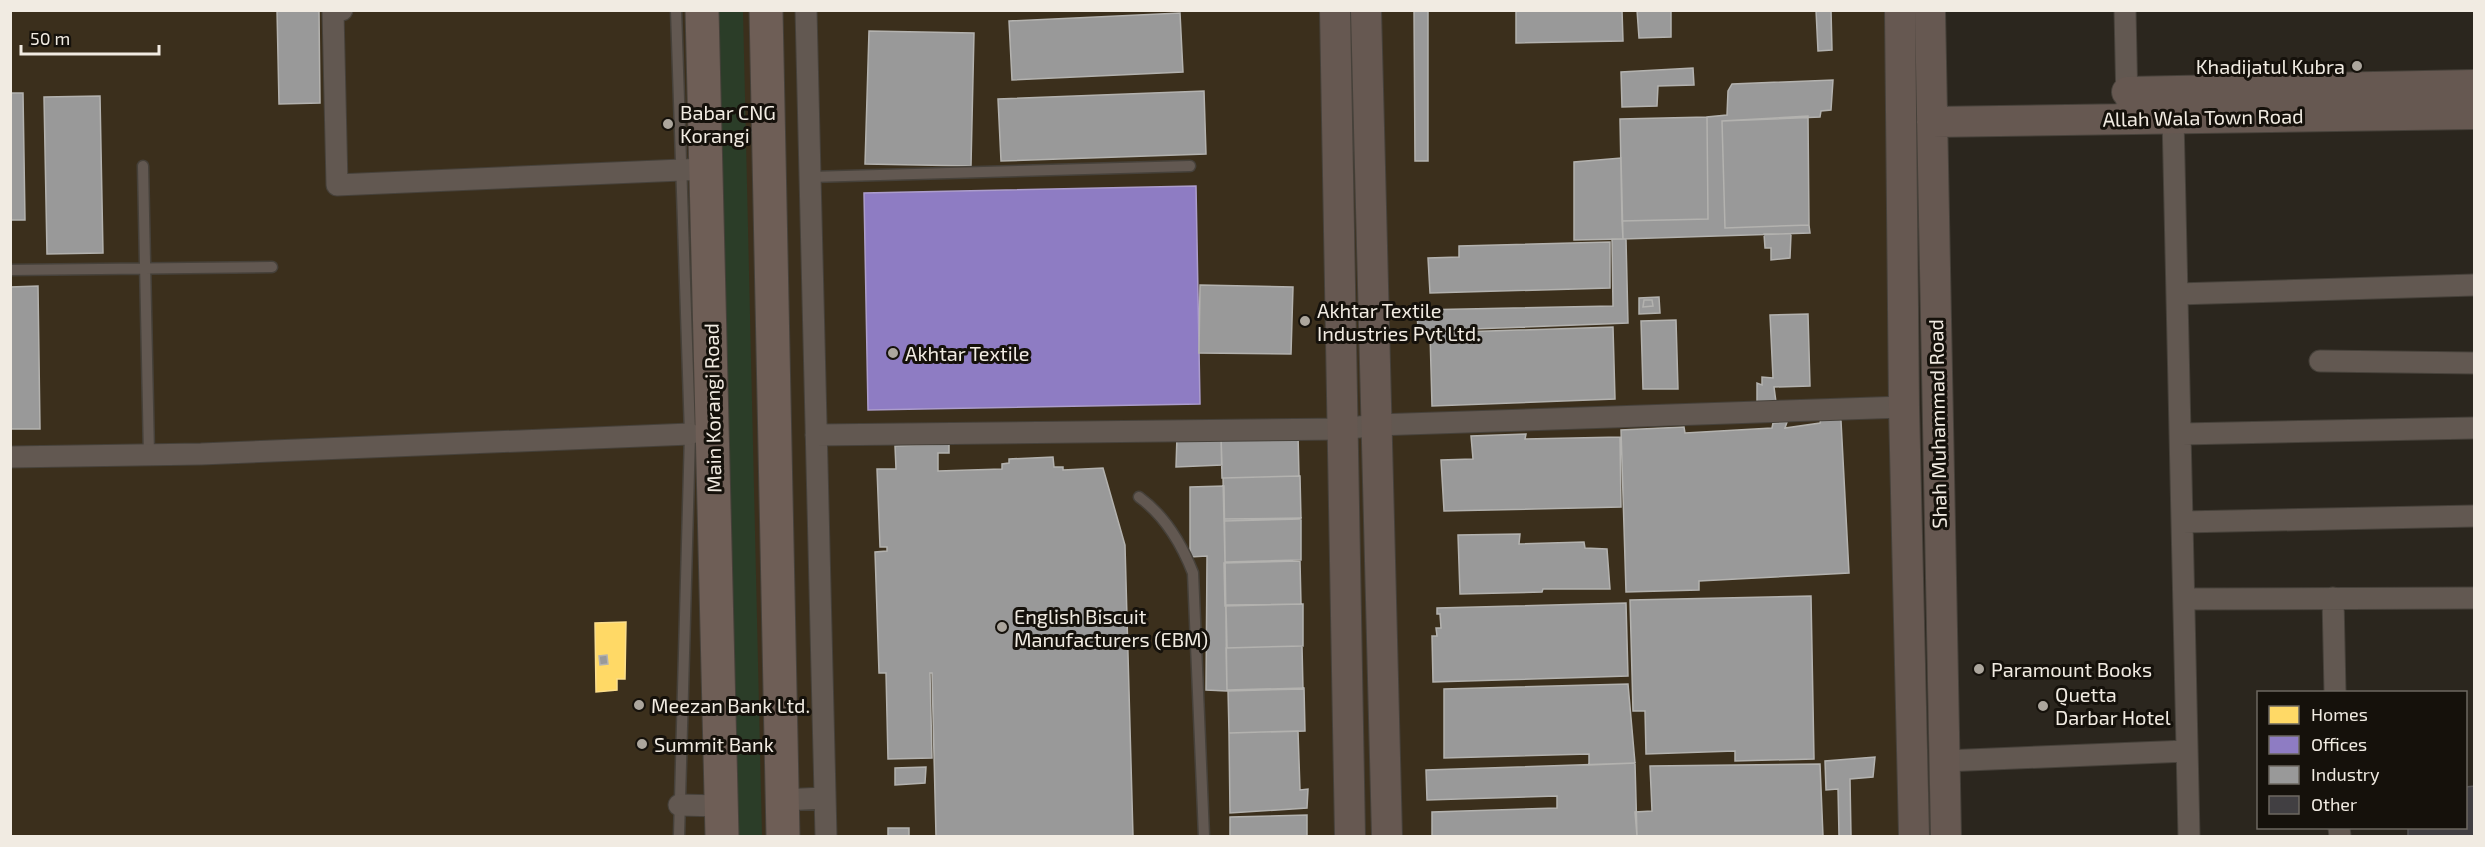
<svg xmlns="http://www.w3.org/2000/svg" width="2485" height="847" font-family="'Exo 2',sans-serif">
<rect width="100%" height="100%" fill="#2b261e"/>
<path fill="#3b2f1c" d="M 10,11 L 1912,11 L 1922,836 L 11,836 Z"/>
<path fill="#2b3d28" d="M 718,11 L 743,11 L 762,836 L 736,836 Z"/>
<path fill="#ffd966" stroke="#fbde8b" stroke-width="1.5" d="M 626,622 L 625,679 L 617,679 L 617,690 L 596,692 L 595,623 Z"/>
<path fill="#8e7cc3" stroke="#ac9dcc" stroke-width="1.5" d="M 1196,186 L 1200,404 L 868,410 L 864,193 Z"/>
<path fill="#999" stroke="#b3b2af" stroke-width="1.5" d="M 277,10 L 319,10 L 320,103 L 279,104 Z
M 1414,10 L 1428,10 L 1428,161 L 1415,161 Z
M 1516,10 L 1622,10 L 1623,41 L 1516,43 Z
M 1637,10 L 1671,10 L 1671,37 L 1639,38 Z
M 1816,10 L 1831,10 L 1832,50 L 1818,51 Z
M 1180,13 L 1183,72 L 1012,80 L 1009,21 Z
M 869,31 L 974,33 L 971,166 L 865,164 Z
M 1693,68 L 1694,85 L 1658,86 L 1657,106 L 1622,107 L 1621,72 Z
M 1833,80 L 1831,110 L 1821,111 L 1820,117 L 1722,121 L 1725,228 L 1809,225 L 1810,233 L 1623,239 L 1622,221 L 1708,219 L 1707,117 L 1727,115 L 1728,91 L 1732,84 Z
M 1204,91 L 1206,154 L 1001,161 L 998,99 Z
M 10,93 L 23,93 L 25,220 L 10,220 Z
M 100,96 L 103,253 L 47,254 L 44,97 Z
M 1808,116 L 1809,225 L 1725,228 L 1722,121 Z
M 1707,117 L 1708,219 L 1622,221 L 1620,119 Z
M 1621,158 L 1623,239 L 1574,240 L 1574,162 Z
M 1764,234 L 1791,234 L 1790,258 L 1771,260 L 1771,248 L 1765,248 Z
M 1612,239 L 1626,239 L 1628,323 L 1418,331 L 1417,310 L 1613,306 Z
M 1610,242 L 1610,288 L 1430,293 L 1428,258 L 1459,257 L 1459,246 Z
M 1200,285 L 1293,287 L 1291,354 L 1199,353 Z
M 38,286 L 40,429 L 10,429 L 10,287 Z
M 1659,297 L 1660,313 L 1639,314 L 1639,298 Z
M 1644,300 L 1652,300 L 1653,306 L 1643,307 Z
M 1808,314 L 1810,386 L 1774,387 L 1776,402 L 1757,403 L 1757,383 L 1762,385 L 1762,377 L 1773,378 L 1770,315 Z
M 1676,320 L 1678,389 L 1643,389 L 1641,321 Z
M 1613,327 L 1615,399 L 1432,406 L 1430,333 Z
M 1838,416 L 1841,421 L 1849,573 L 1699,581 L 1699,590 L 1626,592 L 1621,430 L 1684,427 L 1685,433 L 1772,428 L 1773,423 L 1787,422 L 1785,428 L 1820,423 L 1821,418 Z
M 1298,434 L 1299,476 L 1222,478 L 1221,436 Z
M 1526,434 L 1525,439 L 1620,437 L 1621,507 L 1444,511 L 1441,460 L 1473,459 L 1471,436 Z
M 1177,436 L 1221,436 L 1222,465 L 1176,467 Z
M 949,444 L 949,453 L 938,453 L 938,471 L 1002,469 L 1002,464 L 1009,463 L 1009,459 L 1053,457 L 1054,467 L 1063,467 L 1063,470 L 1103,468 L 1125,545 L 1133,836 L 936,836 L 932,673 L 930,673 L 932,758 L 888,759 L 886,673 L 879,673 L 875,552 L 887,551 L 887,547 L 880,547 L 877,469 L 896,469 L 895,446 Z
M 1300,476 L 1301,519 L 1224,521 L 1223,478 Z
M 1224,486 L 1227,691 L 1206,690 L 1207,556 L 1190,557 L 1190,487 Z
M 1301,518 L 1301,560 L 1225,562 L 1224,519 Z
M 1520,534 L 1519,544 L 1584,542 L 1585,548 L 1607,549 L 1610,589 L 1543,589 L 1542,592 L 1460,594 L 1458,535 Z
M 1300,561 L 1301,604 L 1225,606 L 1224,563 Z
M 1811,596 L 1814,759 L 1735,761 L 1735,751 L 1646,754 L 1645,711 L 1633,711 L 1630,600 Z
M 1626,603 L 1628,676 L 1433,682 L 1432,636 L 1437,636 L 1436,628 L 1441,628 L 1440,614 L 1437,614 L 1437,608 Z
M 1303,604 L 1303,646 L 1227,648 L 1226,605 Z
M 1302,646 L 1303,689 L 1227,691 L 1226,648 Z
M 607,655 L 608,664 L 600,665 L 599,656 Z
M 1628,684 L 1635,763 L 1589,765 L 1589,754 L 1444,758 L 1444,689 Z
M 1304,688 L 1305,731 L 1229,733 L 1228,690 Z
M 1298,731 L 1300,790 L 1308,789 L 1307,808 L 1230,813 L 1229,733 Z
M 1875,757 L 1873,777 L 1850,779 L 1851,836 L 1839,836 L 1838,789 L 1826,790 L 1825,761 Z
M 1635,763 L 1637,836 L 1432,836 L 1432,812 L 1557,808 L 1557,796 L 1427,800 L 1426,770 Z
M 1820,764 L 1823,836 L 1637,836 L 1635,812 L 1652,811 L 1650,766 Z
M 926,767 L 925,783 L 895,785 L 895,768 Z
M 1307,815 L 1307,836 L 1230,836 L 1230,817 Z
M 888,828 L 909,828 L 909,836 L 888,836 Z"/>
<path fill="#413f42" stroke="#555353" stroke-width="1.5" d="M 2474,786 L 2474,836 L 2408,836 L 2408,828 L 2466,828 L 2466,787 Z"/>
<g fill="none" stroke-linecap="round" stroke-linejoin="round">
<g stroke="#46413a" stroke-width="13">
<path id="lane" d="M 676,10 L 690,434 L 679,836
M 143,166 L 149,455
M 810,177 L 1190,166
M 10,270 L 272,267
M 1139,497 C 1164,515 1182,545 1193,573 L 1204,836"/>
</g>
<g stroke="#46413a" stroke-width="23">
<path id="street" d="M 342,10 L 333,11 L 337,185 L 705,169
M 806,10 L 826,836
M 2125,10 L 2127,105
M 2173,117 L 2189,836
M 2177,294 L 2474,285
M 2320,361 L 2474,363
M 2182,434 L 2474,428
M 816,435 L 1342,429 L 1376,425 L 1904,407
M 10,457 L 201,454 L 690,434
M 2183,522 L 2474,516
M 2333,598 L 2335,692
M 2184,599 L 2474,598
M 1944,761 L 2187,751
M 782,800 L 825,798
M 679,805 L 722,806
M 2339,828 L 2340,836"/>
</g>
<g stroke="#46413a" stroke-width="32">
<path id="secondary" d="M 1335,10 L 1350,836
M 1366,10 L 1387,836
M 1900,10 L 1904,407 L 1914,836
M 1930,10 L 1946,836
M 2127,92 L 2474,85
M 1932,122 L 2474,114"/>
</g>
<g stroke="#46413a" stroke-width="35">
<path id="primary" d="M 702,10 L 722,836
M 766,10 L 783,836"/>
</g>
<use href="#lane" stroke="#625851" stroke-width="10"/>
<use href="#street" stroke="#625851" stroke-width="21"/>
<use href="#secondary" stroke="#665851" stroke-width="30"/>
<use href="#primary" stroke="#6e5e56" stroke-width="33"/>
</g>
<g fill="#aca69d" stroke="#15110b" stroke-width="2">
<circle cx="2357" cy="66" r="6"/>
<circle cx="668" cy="124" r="6"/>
<circle cx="1305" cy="321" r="6"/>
<circle cx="893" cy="353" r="6"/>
<circle cx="1002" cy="627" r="6"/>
<circle cx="1979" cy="669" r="6"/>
<circle cx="639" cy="705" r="6"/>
<circle cx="2043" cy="706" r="6"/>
<circle cx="642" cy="744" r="6"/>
</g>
<g text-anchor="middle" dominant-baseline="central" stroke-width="6" stroke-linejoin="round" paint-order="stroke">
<g font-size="20" fill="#f1ebe2" stroke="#15110b" text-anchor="start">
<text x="2345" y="66" text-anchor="end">Khadijatul Kubra</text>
<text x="680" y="112">Babar CNG<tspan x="680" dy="23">Korangi</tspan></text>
<text x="1317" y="310">Akhtar Textile<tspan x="1317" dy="23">Industries Pvt Ltd.</tspan></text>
<text x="905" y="353">Akhtar Textile</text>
<text x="1014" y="616">English Biscuit<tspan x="1014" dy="23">Manufacturers (EBM)</tspan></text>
<text x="1991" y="669">Paramount Books</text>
<text x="2055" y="694">Quetta<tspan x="2055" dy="23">Darbar Hotel</tspan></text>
<text x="651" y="705">Meezan Bank Ltd.</text>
<text x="654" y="744">Summit Bank</text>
</g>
<g font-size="20" fill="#f1ebe2" stroke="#15110b">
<text transform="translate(2203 117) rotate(-1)">Allah Wala Town Road</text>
<text transform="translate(712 408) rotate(-91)">Main Korangi Road</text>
<text transform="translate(1937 424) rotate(-91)">Shah Muhammad Road</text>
</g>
</g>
<rect width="2485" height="847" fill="none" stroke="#f1ebe2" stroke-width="24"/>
<rect x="2257" y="691" width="210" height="138" fill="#15110b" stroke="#6d6861" stroke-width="1.5"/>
<rect x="2269" y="706" width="30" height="18" fill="#ffd966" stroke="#6d6861" stroke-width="1.5"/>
<text x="2311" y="721" font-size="18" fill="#f1ebe2">Homes</text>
<rect x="2269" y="736" width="30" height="18" fill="#8e7cc3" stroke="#6d6861" stroke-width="1.5"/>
<text x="2311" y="751" font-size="18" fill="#f1ebe2">Offices</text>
<rect x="2269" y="766" width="30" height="18" fill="#999999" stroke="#6d6861" stroke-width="1.5"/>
<text x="2311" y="781" font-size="18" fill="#f1ebe2">Industry</text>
<rect x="2269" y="796" width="30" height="18" fill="#413f42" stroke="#6d6861" stroke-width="1.5"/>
<text x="2311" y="811" font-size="18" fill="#f1ebe2">Other</text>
<path d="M21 45v9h138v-9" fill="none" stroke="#f1ebe2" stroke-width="3"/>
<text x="30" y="45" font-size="18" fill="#f1ebe2" stroke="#15110b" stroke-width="4.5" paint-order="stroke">50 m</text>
</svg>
